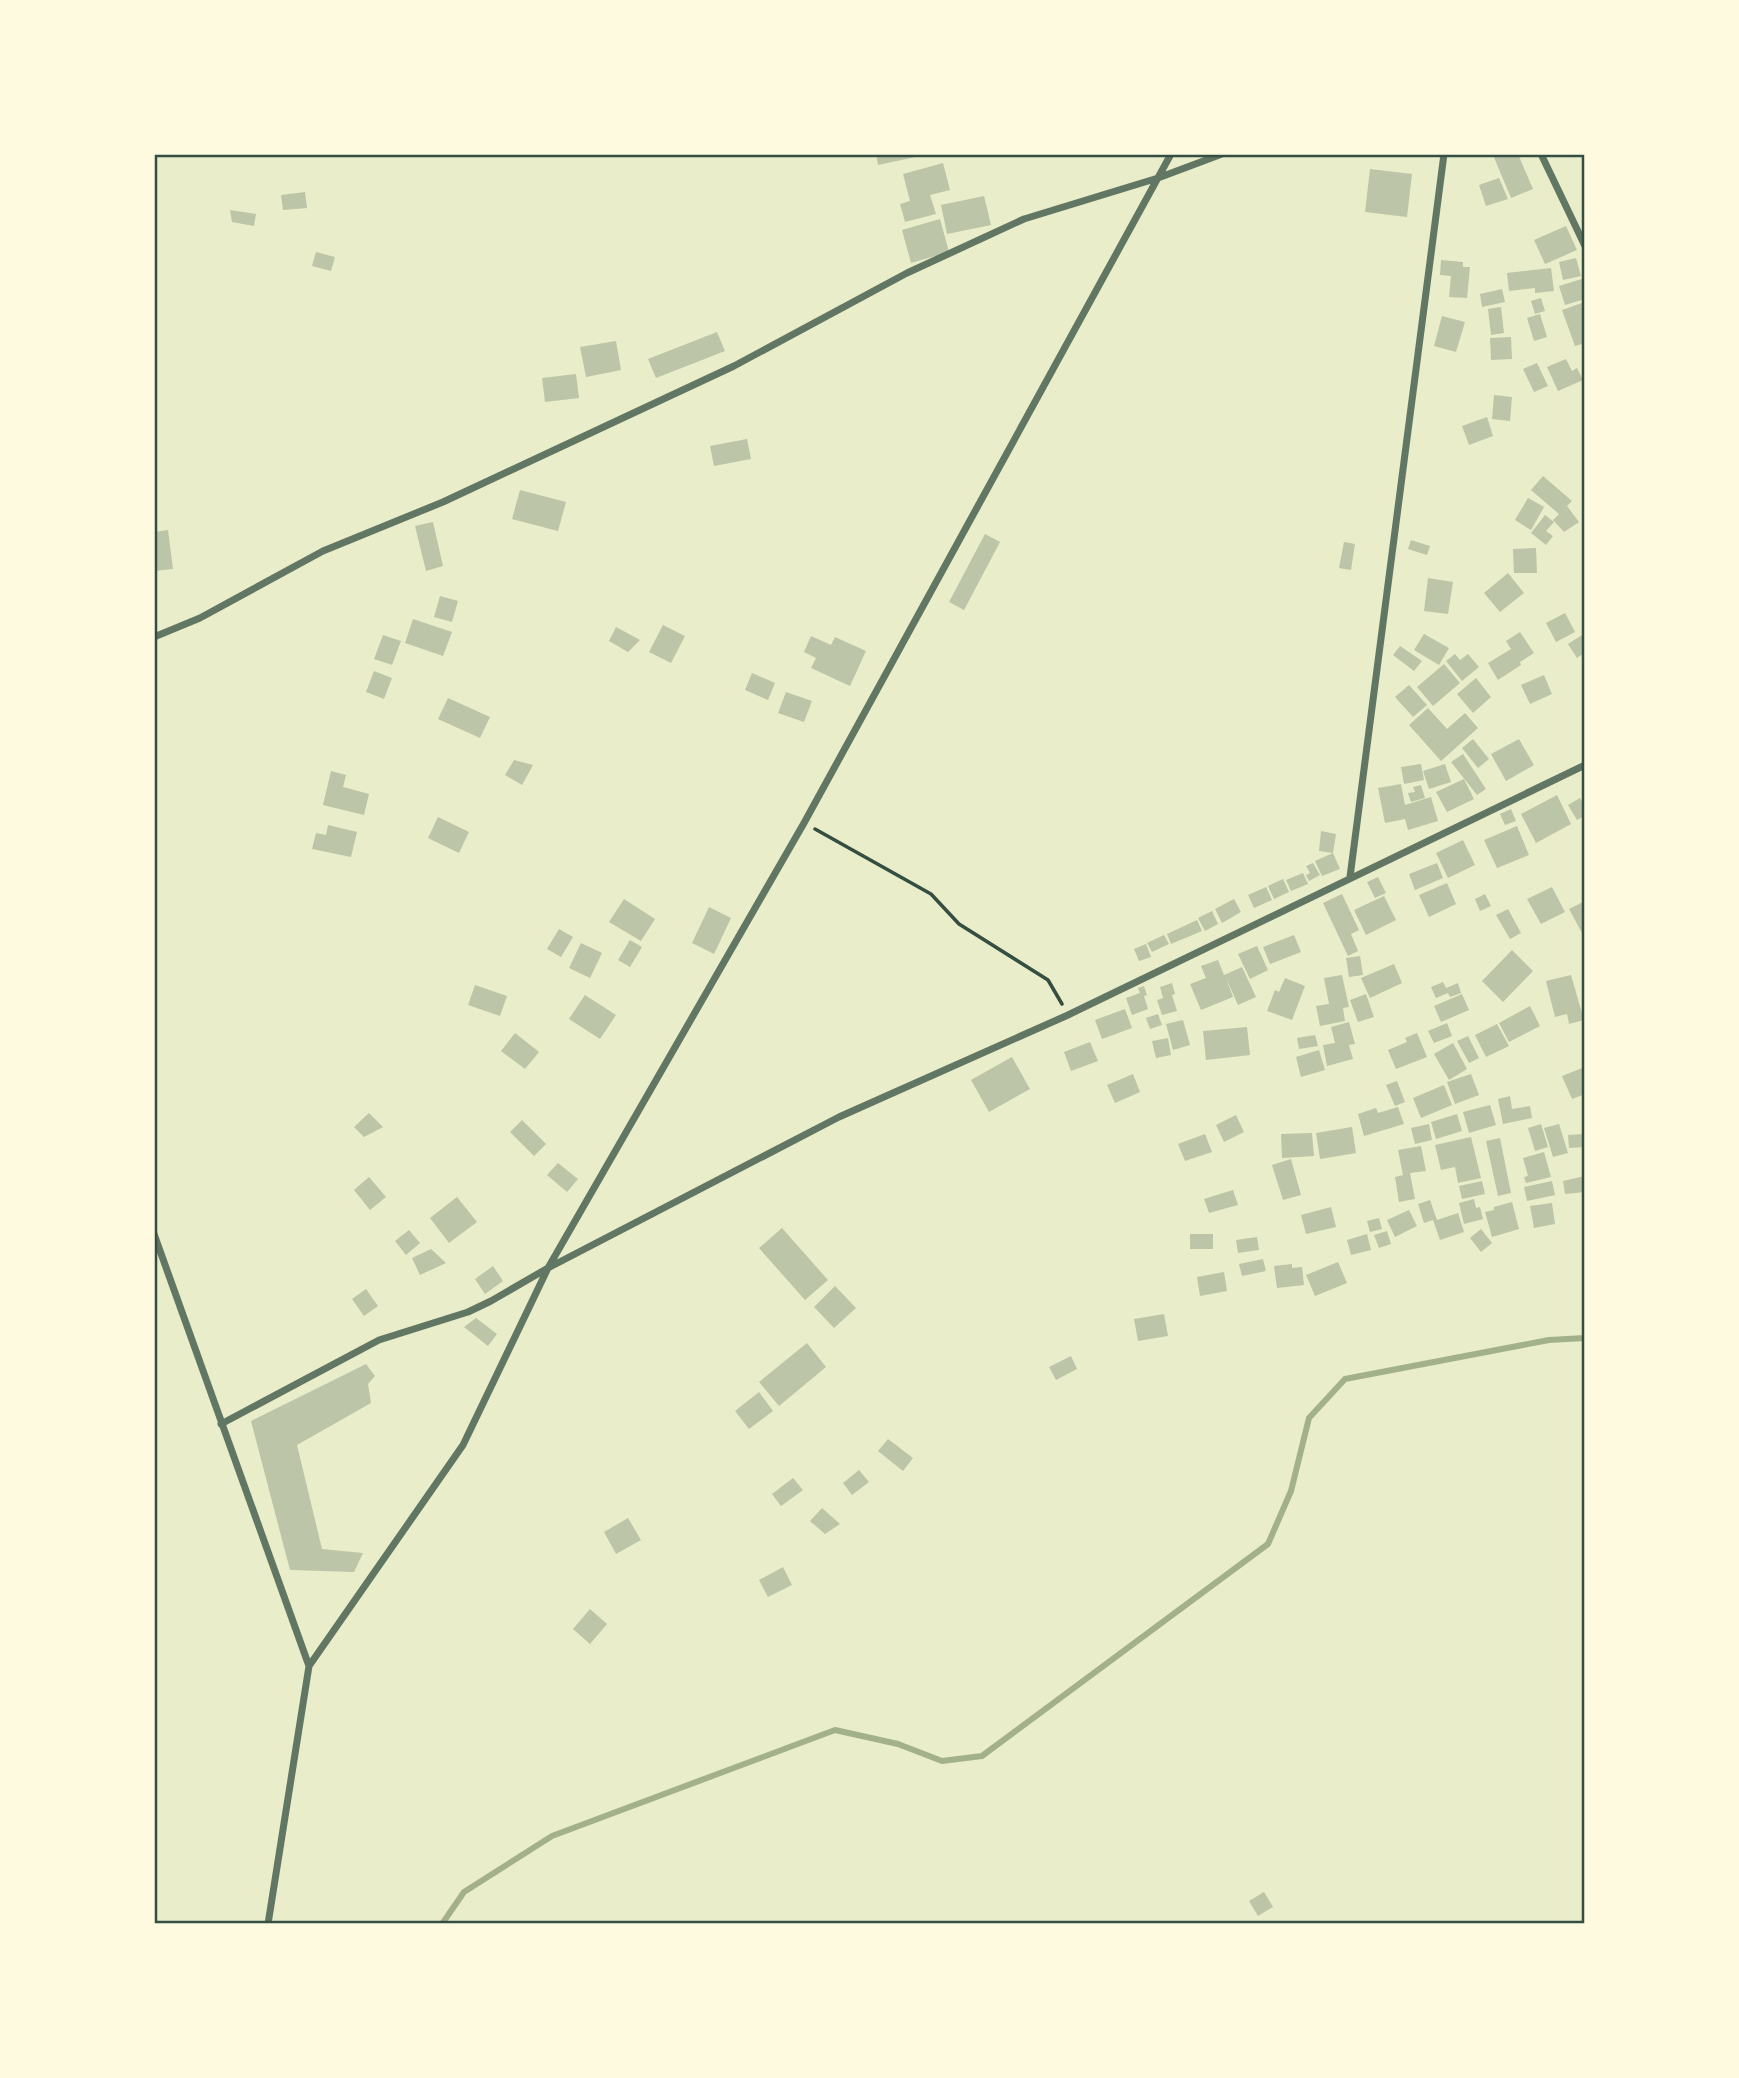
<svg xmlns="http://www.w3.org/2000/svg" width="1739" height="2078" font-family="'Nunito Sans',sans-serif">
<rect width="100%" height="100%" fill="#e9edc9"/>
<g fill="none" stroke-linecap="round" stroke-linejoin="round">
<path stroke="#a3b18a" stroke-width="6" d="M 442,1924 L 464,1892 L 552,1836 L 835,1730 L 898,1744 L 942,1761 L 982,1756 L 1268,1544 L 1291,1491 L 1309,1418 L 1345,1379 L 1549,1340 L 1585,1338"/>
</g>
<path fill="#bcc5a7" d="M 876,154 L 925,154 L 925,155 L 878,165 Z
M 1495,154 L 1518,154 L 1533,189 L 1511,198 L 1493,155 Z
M 943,163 L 950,190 L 930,195 L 936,214 L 905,222 L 900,204 L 910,201 L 903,174 Z
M 1370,169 L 1412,174 L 1407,217 L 1365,212 Z
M 1499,178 L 1508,199 L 1486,206 L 1479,185 Z
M 305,192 L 307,208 L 283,210 L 281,195 Z
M 984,196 L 991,225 L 947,234 L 941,205 Z
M 230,210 L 256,214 L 254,226 L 232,222 Z
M 940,219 L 949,252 L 911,263 L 902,230 Z
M 1566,226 L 1577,250 L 1545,264 L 1534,240 Z
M 316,252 L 335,257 L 331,271 L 312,266 Z
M 1576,258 L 1581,276 L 1563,280 L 1559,262 Z
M 1441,260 L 1463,262 L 1463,267 L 1470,267 L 1467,298 L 1449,297 L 1451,276 L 1440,275 Z
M 1551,268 L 1554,291 L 1535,293 L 1535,288 L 1509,291 L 1507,273 Z
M 1585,278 L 1585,299 L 1565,305 L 1559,286 Z
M 1502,289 L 1505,302 L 1482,307 L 1480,294 Z
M 1541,298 L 1545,311 L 1535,314 L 1531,301 Z
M 1582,303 L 1585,312 L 1585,343 L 1575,346 L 1562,310 Z
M 1501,307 L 1504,333 L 1491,335 L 1488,309 Z
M 1540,314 L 1547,337 L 1534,341 L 1527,318 Z
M 1442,316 L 1465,322 L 1456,352 L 1434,346 Z
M 717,332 L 725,351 L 656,378 L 648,359 Z
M 1511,337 L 1512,359 L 1491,360 L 1490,338 Z
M 616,341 L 621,370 L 586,377 L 580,347 Z
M 1566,359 L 1572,371 L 1577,368 L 1583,380 L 1558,391 L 1547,367 Z
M 1537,363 L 1548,386 L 1534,392 L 1523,369 Z
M 576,374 L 579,398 L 545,402 L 542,378 Z
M 1494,395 L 1512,397 L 1510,421 L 1492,419 Z
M 1487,417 L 1493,436 L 1469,445 L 1462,426 Z
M 747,439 L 751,459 L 714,466 L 710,446 Z
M 1543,476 L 1572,501 L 1567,506 L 1579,522 L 1564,532 L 1553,520 L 1559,514 L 1531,490 Z
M 520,490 L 566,502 L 558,531 L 512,519 Z
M 1528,498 L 1544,507 L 1531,530 L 1515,520 Z
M 1545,515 L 1554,522 L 1546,531 L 1553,536 L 1546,545 L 1531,533 Z
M 433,522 L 443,566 L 426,571 L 415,526 Z
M 168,530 L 173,569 L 154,571 L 154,532 Z
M 985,534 L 1000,542 L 964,610 L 949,602 Z
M 1411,540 L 1430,546 L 1427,555 L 1408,549 Z
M 1344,542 L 1355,544 L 1351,570 L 1339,568 Z
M 1536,548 L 1537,573 L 1514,573 L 1513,549 Z
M 1508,573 L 1524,593 L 1500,612 L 1484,593 Z
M 1428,578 L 1453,582 L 1448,614 L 1424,611 Z
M 440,596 L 458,601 L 452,622 L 434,617 Z
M 1565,613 L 1575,632 L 1556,642 L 1546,623 Z
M 413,619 L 452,632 L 443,656 L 405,643 Z
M 663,625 L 685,636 L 671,663 L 649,652 Z
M 616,627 L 640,640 L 628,652 L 609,641 Z
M 1520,632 L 1534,653 L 1520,662 L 1521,665 L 1498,680 L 1488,663 L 1511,649 L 1506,641 Z
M 1424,634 L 1449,648 L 1439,665 L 1414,650 Z
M 383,635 L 401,641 L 392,665 L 374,659 Z
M 1582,635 L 1585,640 L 1585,652 L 1577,658 L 1568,644 Z
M 811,636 L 831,645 L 835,637 L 866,651 L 850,686 L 811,668 L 816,658 L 804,652 Z
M 1400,646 L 1422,661 L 1414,671 L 1393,655 Z
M 1455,654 L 1460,660 L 1468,654 L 1479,667 L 1462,681 L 1446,661 Z
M 1444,664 L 1460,683 L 1433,706 L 1417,687 Z
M 374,671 L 392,678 L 384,699 L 366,692 Z
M 752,673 L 775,683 L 768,700 L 745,690 Z
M 1544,675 L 1552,694 L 1530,704 L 1521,685 Z
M 1476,678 L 1491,697 L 1473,713 L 1457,694 Z
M 1409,685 L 1427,705 L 1413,717 L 1395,697 Z
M 786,692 L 812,701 L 804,722 L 778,713 Z
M 448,698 L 490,717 L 480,738 L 438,719 Z
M 1428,708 L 1447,729 L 1465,713 L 1478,728 L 1441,761 L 1409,725 Z
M 1473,739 L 1489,759 L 1478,768 L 1462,748 Z
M 1519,739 L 1534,765 L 1506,781 L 1491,754 Z
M 1463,754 L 1486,789 L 1477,795 L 1451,762 Z
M 514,760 L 533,765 L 522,785 L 505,775 Z
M 1421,764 L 1424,780 L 1404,784 L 1401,767 Z
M 1445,764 L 1451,782 L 1429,789 L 1423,771 Z
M 331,771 L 346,775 L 343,787 L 369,794 L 364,815 L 323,805 Z
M 1464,779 L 1474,799 L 1447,812 L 1436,792 Z
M 1401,784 L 1405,805 L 1431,797 L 1438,821 L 1408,830 L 1405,819 L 1385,823 L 1378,788 Z
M 1421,785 L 1425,798 L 1411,802 L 1408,793 L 1415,792 L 1413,787 Z
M 1557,795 L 1571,824 L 1536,843 L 1521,814 Z
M 1580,798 L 1585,807 L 1585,816 L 1577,820 L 1568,805 Z
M 1511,809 L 1516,821 L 1505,825 L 1500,814 Z
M 438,817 L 469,832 L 459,853 L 428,838 Z
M 328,825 L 357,832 L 351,857 L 312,849 L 316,833 L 326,835 Z
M 1517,826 L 1529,855 L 1497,868 L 1484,840 Z
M 1321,831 L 1336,834 L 1333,853 L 1319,851 Z
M 1463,840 L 1475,865 L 1448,878 L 1436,853 Z
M 1333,853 L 1340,869 L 1322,876 L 1315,861 Z
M 1313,863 L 1320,875 L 1309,881 L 1306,875 L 1310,873 L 1306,866 Z
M 1437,863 L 1443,878 L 1415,890 L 1409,874 Z
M 1303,873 L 1308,884 L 1291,891 L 1286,880 Z
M 1378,877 L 1386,893 L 1375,898 L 1367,882 Z
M 1283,879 L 1289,892 L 1274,899 L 1268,886 Z
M 1447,883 L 1456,904 L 1429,917 L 1419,895 Z
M 1266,887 L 1272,900 L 1254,908 L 1248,895 Z
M 1552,887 L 1565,912 L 1541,924 L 1527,899 Z
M 1342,894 L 1359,930 L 1351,934 L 1358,951 L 1348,956 L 1323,903 Z
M 1485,894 L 1491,906 L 1480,911 L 1475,899 Z
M 1384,896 L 1396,920 L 1366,935 L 1354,910 Z
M 624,899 L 655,919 L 641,941 L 609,922 Z
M 1234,899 L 1241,912 L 1222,923 L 1215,909 Z
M 1585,901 L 1585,932 L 1582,933 L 1569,909 Z
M 709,907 L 731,918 L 714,954 L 692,943 Z
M 1508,909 L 1521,933 L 1510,939 L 1496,915 Z
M 1212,911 L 1218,924 L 1205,931 L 1198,918 Z
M 1197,920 L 1202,931 L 1171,944 L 1167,934 Z
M 559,929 L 573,937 L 561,957 L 547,949 Z
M 1164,935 L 1169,944 L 1152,952 L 1147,943 Z
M 1294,935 L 1301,952 L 1270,964 L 1263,947 Z
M 630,940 L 642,947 L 630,967 L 618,960 Z
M 581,943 L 602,953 L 590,978 L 569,968 Z
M 1146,944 L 1151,957 L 1139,961 L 1134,949 Z
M 1257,946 L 1268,970 L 1250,979 L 1238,954 Z
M 1512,950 L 1533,971 L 1503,1002 L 1482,981 Z
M 1360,956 L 1363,975 L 1349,977 L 1346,958 Z
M 1218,960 L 1224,975 L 1242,967 L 1256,997 L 1238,1005 L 1226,978 L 1233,997 L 1201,1010 L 1190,984 L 1206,978 L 1201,966 Z
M 1394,964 L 1402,983 L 1370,998 L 1361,978 Z
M 1342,975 L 1349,1007 L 1343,1008 L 1345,1021 L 1320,1026 L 1316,1006 L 1329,1004 L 1324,978 Z
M 1571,975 L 1584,1020 L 1569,1024 L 1567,1014 L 1555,1017 L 1546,981 Z
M 1285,978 L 1305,986 L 1292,1020 L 1267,1011 L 1275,990 L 1279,992 Z
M 1443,982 L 1446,988 L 1458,983 L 1461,993 L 1450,997 L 1448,993 L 1436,998 L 1431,987 Z
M 1172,983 L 1175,994 L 1172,995 L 1177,1011 L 1162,1015 L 1157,1000 L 1163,998 L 1160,987 Z
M 475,985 L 507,996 L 500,1016 L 468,1005 Z
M 1144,986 L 1147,995 L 1144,996 L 1148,1009 L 1132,1015 L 1126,998 L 1140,993 L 1138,988 Z
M 1366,994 L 1374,1017 L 1358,1022 L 1350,1000 Z
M 1462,994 L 1469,1010 L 1441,1022 L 1434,1006 Z
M 585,995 L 616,1015 L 600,1039 L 569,1019 Z
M 1530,1006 L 1540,1026 L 1509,1042 L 1499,1023 Z
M 1125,1009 L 1132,1028 L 1102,1039 L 1095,1020 Z
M 1158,1014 L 1162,1025 L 1150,1029 L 1146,1018 Z
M 1183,1020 L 1190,1045 L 1173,1050 L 1166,1024 Z
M 1349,1022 L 1355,1044 L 1349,1045 L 1353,1059 L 1327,1066 L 1323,1045 L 1335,1043 L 1331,1027 Z
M 1447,1023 L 1452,1036 L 1434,1043 L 1428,1031 Z
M 1497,1024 L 1509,1046 L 1486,1057 L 1475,1035 Z
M 1247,1027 L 1250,1055 L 1206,1060 L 1203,1031 Z
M 515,1033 L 539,1052 L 525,1069 L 501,1051 Z
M 1417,1033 L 1427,1057 L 1396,1069 L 1388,1050 L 1407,1042 L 1405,1038 Z
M 1315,1035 L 1318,1046 L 1299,1049 L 1297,1038 Z
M 1468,1036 L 1479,1058 L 1469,1063 L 1457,1041 Z
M 1168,1038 L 1171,1055 L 1156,1058 L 1152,1041 Z
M 1090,1042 L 1098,1061 L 1071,1071 L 1064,1052 Z
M 1453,1043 L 1467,1069 L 1449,1080 L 1434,1054 Z
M 1319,1050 L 1325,1070 L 1301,1077 L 1296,1057 Z
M 1012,1057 L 1030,1089 L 989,1112 L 971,1080 Z
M 1585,1067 L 1585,1094 L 1572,1099 L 1562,1076 Z
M 1133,1074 L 1140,1092 L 1115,1103 L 1107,1085 Z
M 1471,1074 L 1479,1095 L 1455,1104 L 1447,1082 Z
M 1397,1081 L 1405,1102 L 1395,1106 L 1386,1085 Z
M 1444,1085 L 1452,1105 L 1421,1118 L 1413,1098 Z
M 1510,1096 L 1512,1109 L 1530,1106 L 1532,1118 L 1503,1124 L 1498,1099 Z
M 1490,1105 L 1496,1125 L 1469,1133 L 1463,1112 Z
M 1398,1107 L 1404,1124 L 1364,1136 L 1358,1114 L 1376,1108 L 1378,1113 Z
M 369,1113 L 383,1127 L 364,1137 L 354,1127 Z
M 1457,1114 L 1462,1131 L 1436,1139 L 1431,1122 Z
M 1236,1115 L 1244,1132 L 1224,1142 L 1216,1125 Z
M 522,1120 L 546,1144 L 534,1156 L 510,1132 Z
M 1429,1124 L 1432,1140 L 1415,1144 L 1411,1128 Z
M 1541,1124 L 1548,1147 L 1535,1151 L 1528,1128 Z
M 1559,1124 L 1568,1153 L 1553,1157 L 1544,1128 Z
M 1352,1127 L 1356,1153 L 1320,1159 L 1316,1133 Z
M 1312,1133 L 1314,1156 L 1282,1158 L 1281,1134 Z
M 1205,1134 L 1212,1152 L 1185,1161 L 1178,1144 Z
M 1584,1134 L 1585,1147 L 1569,1148 L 1568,1135 Z
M 1471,1137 L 1481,1178 L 1458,1183 L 1455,1167 L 1441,1170 L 1435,1145 Z
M 1500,1138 L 1511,1193 L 1498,1196 L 1486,1141 Z
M 1421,1146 L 1426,1171 L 1410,1173 L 1415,1199 L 1399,1202 L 1395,1177 L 1403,1175 L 1398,1150 Z
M 1544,1152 L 1551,1177 L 1526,1183 L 1524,1177 L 1528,1176 L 1523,1158 Z
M 1291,1159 L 1301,1195 L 1283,1200 L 1272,1165 Z
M 558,1163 L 578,1179 L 567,1192 L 547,1175 Z
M 1585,1176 L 1585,1192 L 1565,1194 L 1563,1181 Z
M 369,1177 L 386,1197 L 370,1210 L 354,1190 Z
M 1482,1181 L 1485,1194 L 1462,1199 L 1459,1186 Z
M 1552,1181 L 1555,1195 L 1527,1201 L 1524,1187 Z
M 1233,1190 L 1238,1205 L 1209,1213 L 1204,1199 Z
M 457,1197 L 477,1222 L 449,1243 L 430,1218 Z
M 1474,1199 L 1476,1208 L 1480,1207 L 1483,1219 L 1464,1224 L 1459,1203 Z
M 1430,1200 L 1437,1220 L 1458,1213 L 1464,1232 L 1440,1240 L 1433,1220 L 1424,1223 L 1418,1204 Z
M 1512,1202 L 1519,1229 L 1492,1237 L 1485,1212 L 1494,1210 L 1494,1207 Z
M 1552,1203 L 1555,1224 L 1534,1228 L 1530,1206 Z
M 1331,1207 L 1336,1227 L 1306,1234 L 1301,1215 Z
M 1409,1210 L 1417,1226 L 1395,1237 L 1387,1220 Z
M 1379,1218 L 1382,1229 L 1370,1232 L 1367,1221 Z
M 782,1228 L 828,1280 L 805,1300 L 759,1248 Z
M 1481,1229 L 1492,1243 L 1481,1252 L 1470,1238 Z
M 409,1230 L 420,1243 L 406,1255 L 395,1241 Z
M 1387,1231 L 1391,1244 L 1379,1248 L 1374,1235 Z
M 1190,1234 L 1213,1234 L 1213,1249 L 1190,1249 Z
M 1367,1234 L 1371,1250 L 1351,1255 L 1347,1240 Z
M 1257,1237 L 1259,1250 L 1238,1253 L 1236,1240 Z
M 431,1249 L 446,1263 L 420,1275 L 412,1258 Z
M 1263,1259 L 1266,1271 L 1242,1276 L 1239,1264 Z
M 1338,1262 L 1347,1283 L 1315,1296 L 1306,1275 Z
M 1292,1264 L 1292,1268 L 1302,1267 L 1304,1285 L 1277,1288 L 1274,1266 Z
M 493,1266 L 503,1281 L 485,1294 L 475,1279 Z
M 1224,1272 L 1227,1291 L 1200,1296 L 1197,1277 Z
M 835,1286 L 856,1308 L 834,1328 L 814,1307 Z
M 366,1289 L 378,1306 L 364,1316 L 352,1299 Z
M 1164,1314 L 1168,1336 L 1138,1341 L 1134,1319 Z
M 476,1318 L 497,1334 L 488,1346 L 464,1327 Z
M 807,1343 L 826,1367 L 779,1406 L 759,1382 Z
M 1071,1356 L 1077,1369 L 1056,1380 L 1049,1367 Z
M 366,1364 L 375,1376 L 368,1384 L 371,1403 L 297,1445 L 322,1549 L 363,1553 L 354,1572 L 290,1570 L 251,1421 Z
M 759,1392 L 773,1411 L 749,1429 L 735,1411 Z
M 888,1439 L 913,1458 L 903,1471 L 878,1451 Z
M 859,1470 L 869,1482 L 852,1495 L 843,1483 Z
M 793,1478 L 803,1490 L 781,1506 L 772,1494 Z
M 822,1508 L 840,1524 L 825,1534 L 810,1521 Z
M 628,1518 L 641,1540 L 616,1554 L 604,1532 Z
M 783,1567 L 792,1585 L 768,1597 L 759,1580 Z
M 590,1609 L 607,1624 L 590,1644 L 573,1629 Z
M 1264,1892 L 1273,1907 L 1258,1916 L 1249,1901 Z"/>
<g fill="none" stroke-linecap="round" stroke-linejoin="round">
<path stroke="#344e41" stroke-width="3.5" d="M 815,829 L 931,894 L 959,924 L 1048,980 L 1062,1004"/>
<path stroke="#617663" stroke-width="7" d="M 1541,154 L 1585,246
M 154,637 L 200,618 L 323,551 L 443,502 L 734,366 L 907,273 L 1024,219 L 1158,178 L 1222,154
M 1350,877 L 1444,154
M 154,1234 L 309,1666
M 221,1424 L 379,1340 L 468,1312 L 491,1301 L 548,1268 L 839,1117 L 1068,1015 L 1585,765
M 268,1924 L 309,1666 L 463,1445 L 548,1268 L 804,823 L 1171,154"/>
</g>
<rect width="1739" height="2078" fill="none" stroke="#fefae0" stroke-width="312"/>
<rect x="156" y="156" width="1427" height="1766" fill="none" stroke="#344e41" stroke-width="2.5"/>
</svg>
